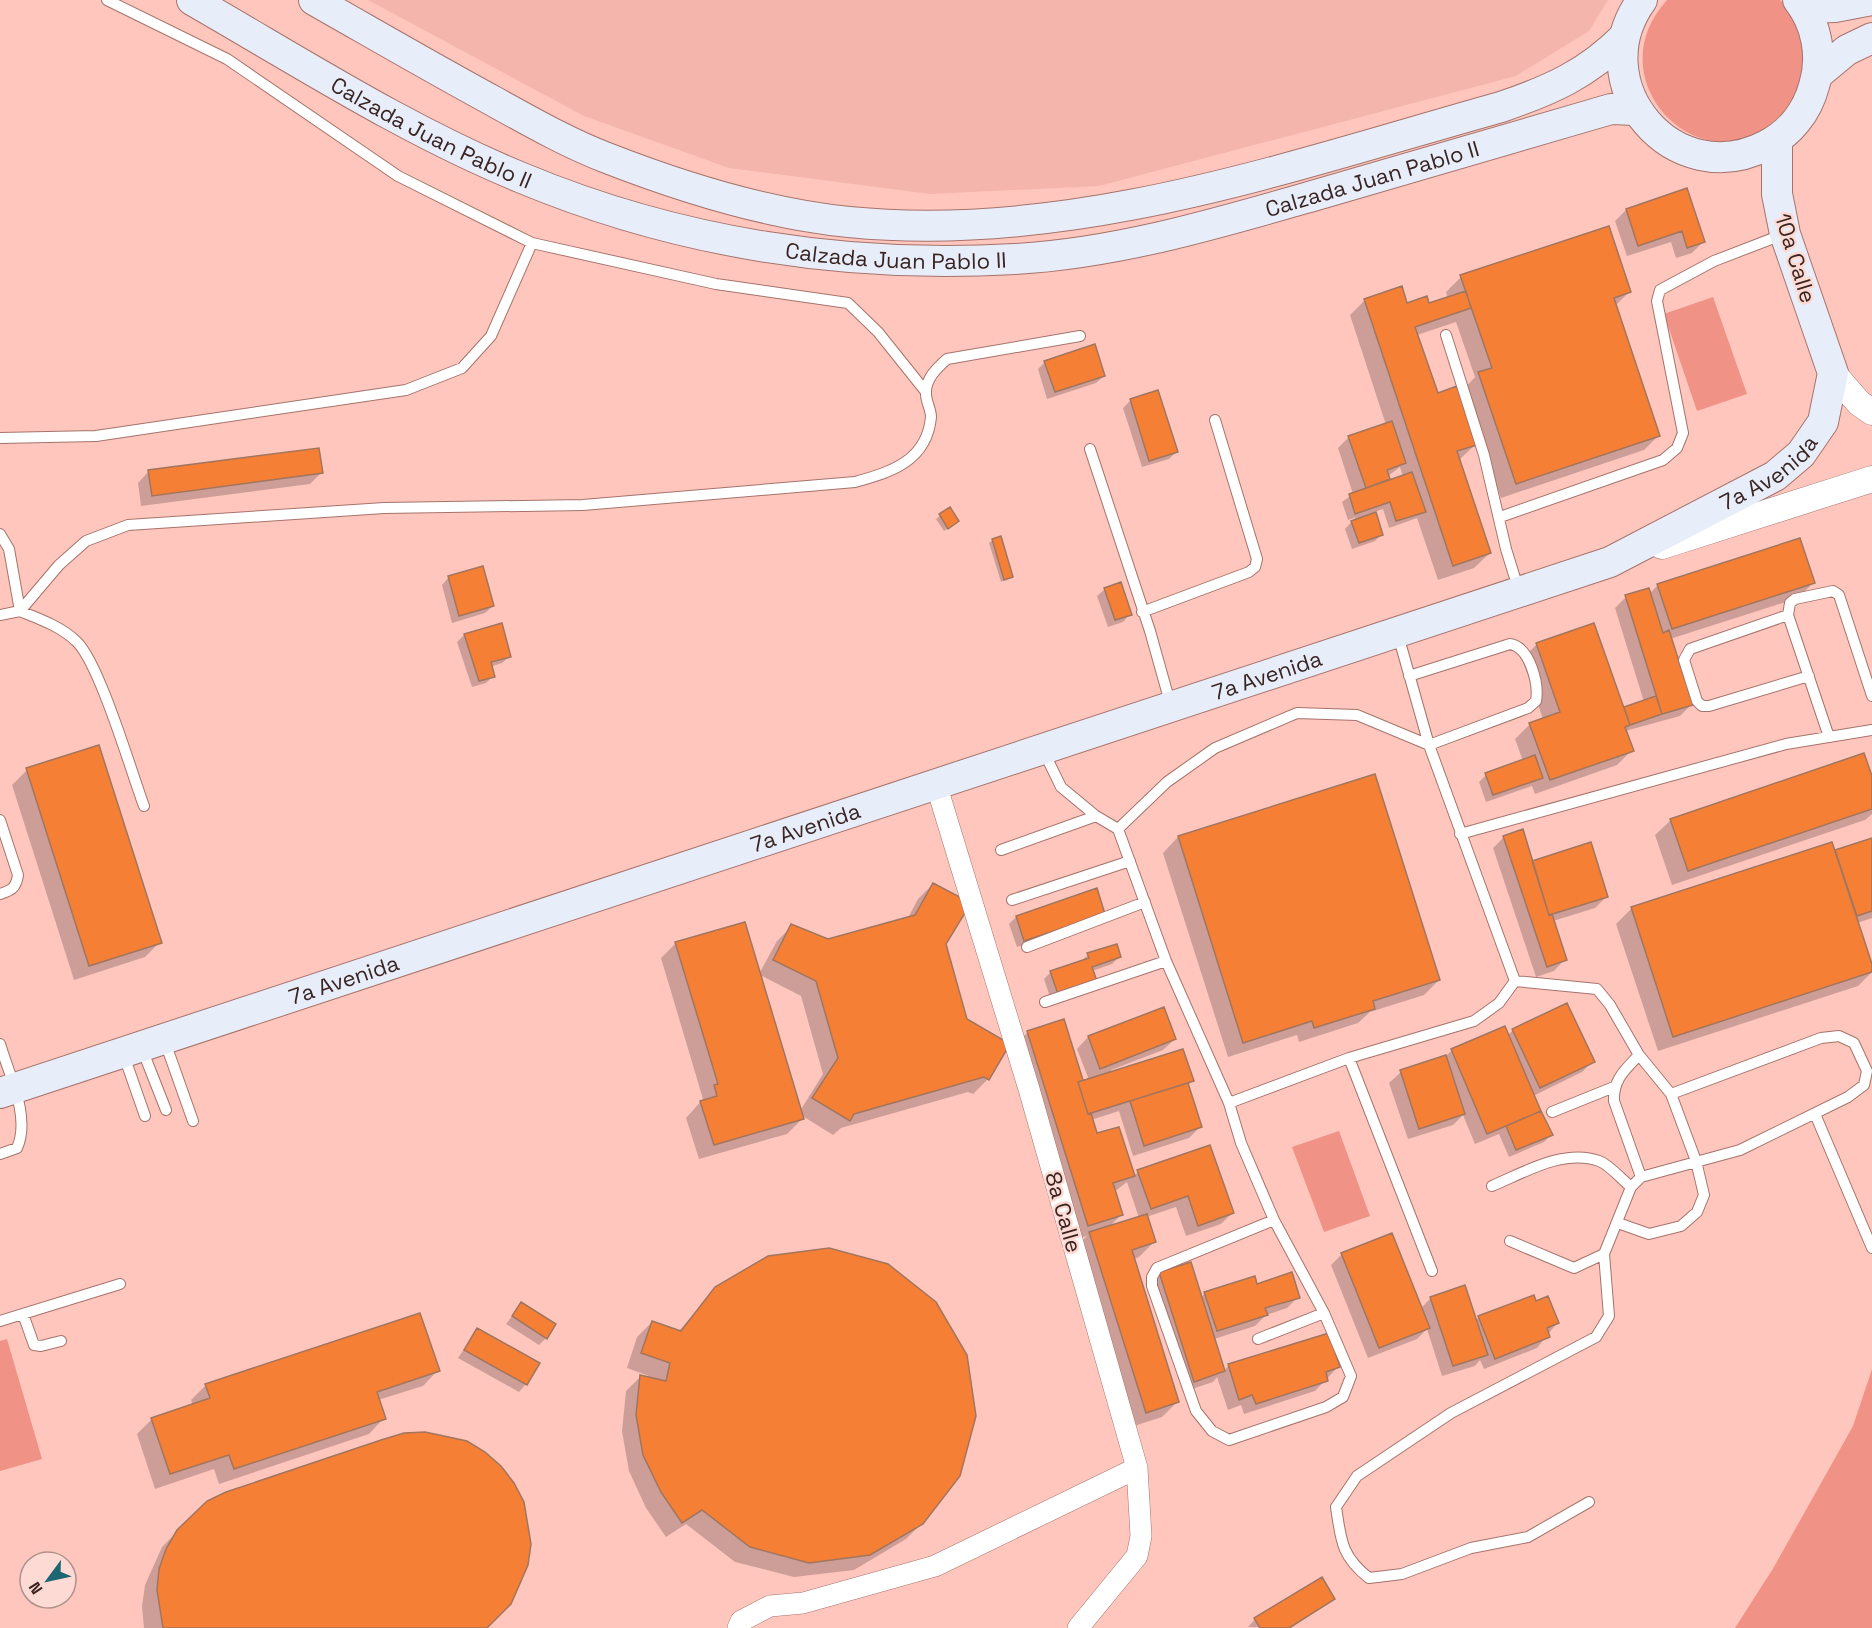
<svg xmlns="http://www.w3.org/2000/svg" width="1872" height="1628" font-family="'Space Grotesk',sans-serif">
<rect width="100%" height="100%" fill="#ffc6bd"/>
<path fill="#f4b6ac" d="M 368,0 L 1608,0 L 1589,31 L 1516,76 L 1099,186 L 930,194 L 729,168 L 584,116 Z"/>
<path fill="#f09285" d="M 1667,0 L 1780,0 C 1801,20 1809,47 1804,75 C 1800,96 1789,111 1773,124 C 1698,185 1595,79 1667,0 Z
M 1713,297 L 1747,394 L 1697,411 L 1664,314 Z
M 1339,1131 L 1370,1216 L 1324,1232 L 1292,1147 Z
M 7,1339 L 42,1459 L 0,1471 L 0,1341 Z
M 1872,1369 L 1872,1628 L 1735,1628 L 1774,1567 L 1853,1426 Z"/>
<path fill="#0003" fill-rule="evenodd" d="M 1686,190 L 1703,242 L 1692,253 L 1676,258 L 1671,242 L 1627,256 L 1615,221 L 1626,210 Z
M 1461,277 L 1629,292 L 1615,306 L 1659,435 L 1644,450 L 1501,498 L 1464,389 L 1475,377 L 1456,322 L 1417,335 L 1437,395 L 1475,445 L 1459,460 L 1490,553 L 1474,568 L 1438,580 L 1417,518 L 1389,528 L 1383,509 L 1374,512 L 1382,534 L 1375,541 L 1352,549 L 1345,529 L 1356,517 L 1348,520 L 1342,502 L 1353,494 L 1338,448 L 1349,437 L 1386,425 L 1350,315 L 1365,300 L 1428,305 L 1448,299 L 1446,292 ZM 1400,467 L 1403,477 L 1384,483 L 1389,479 L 1388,476 Z
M 1045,362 L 1104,376 L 1096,383 L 1047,399 L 1038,369 Z
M 1131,400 L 1176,452 L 1169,459 L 1142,467 L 1123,408 Z
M 149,471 L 321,473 L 310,484 L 141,506 L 138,483 Z
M 949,509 L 954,524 L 944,531 L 936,519 Z
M 993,540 L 1011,576 L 1001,582 L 989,543 Z
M 449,577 L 493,606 L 485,613 L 452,623 L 442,585 Z
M 1813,583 L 1798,598 L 1670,639 L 1691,705 L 1680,716 L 1625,731 L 1632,750 L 1617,765 L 1535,794 L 1532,786 L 1486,802 L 1479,782 L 1486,775 L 1523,761 L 1515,739 L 1530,724 L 1543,719 L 1522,659 L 1537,644 L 1623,710 L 1644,702 L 1615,608 L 1626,597 L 1649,594 L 1658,585 Z
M 1105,589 L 1130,614 L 1123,622 L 1108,627 L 1097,596 Z
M 464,635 L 510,656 L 502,663 L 490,667 L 493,676 L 486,683 L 472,687 L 457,642 Z
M 27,770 L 160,942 L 145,957 L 74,980 L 12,785 Z
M 1374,776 L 1439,980 L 1424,995 L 1370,1012 L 1358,1023 L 1299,1042 L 1297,1035 L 1228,1057 L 1163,853 L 1178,837 Z
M 1872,780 L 1872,814 L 1865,820 L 1672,885 L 1655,835 L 1671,820 Z
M 1504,837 L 1533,862 L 1607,896 L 1595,908 L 1553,921 L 1565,959 L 1554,971 L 1536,977 L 1493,848 Z
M 1872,840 L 1872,918 L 1857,923 L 1872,972 L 1858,986 L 1658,1051 L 1616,924 L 1631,909 L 1831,844 L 1834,852 Z
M 933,884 L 944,944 L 966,1020 L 988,1079 L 973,1094 L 968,1092 L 841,1128 L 833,1135 L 801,1115 L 802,1119 L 787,1134 L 699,1159 L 686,1118 L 703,1099 L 661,958 L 676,943 L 759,974 L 777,941 L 792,926 L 828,941 L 908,918 L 918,899 ZM 760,975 L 801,996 L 823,1074 L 800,1111 Z
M 1016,917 L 1096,920 L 1017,947 L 1009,924 Z
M 1088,955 L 1119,957 L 1112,964 L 1092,971 L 1051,1000 L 1044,979 L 1051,972 L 1080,962 Z
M 1566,1005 L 1593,1061 L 1582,1072 L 1533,1096 L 1551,1135 L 1544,1142 L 1509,1157 L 1499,1134 L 1475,1144 L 1463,1115 L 1453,1125 L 1408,1139 L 1389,1083 L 1401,1072 L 1445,1057 L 1452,1050 L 1507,1036 L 1513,1030 Z
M 1163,1009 L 1175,1039 L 1163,1050 L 1111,1070 L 1112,1073 L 1192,1081 L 1187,1086 L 1200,1127 L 1189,1138 L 1133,1156 L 1119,1111 L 1091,1120 L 1096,1135 L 1134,1176 L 1138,1172 L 1232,1213 L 1221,1224 L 1186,1236 L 1176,1207 L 1146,1217 L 1154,1242 L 1139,1257 L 1133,1259 L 1177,1402 L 1162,1417 L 1131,1427 L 1075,1248 L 1087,1236 L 1073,1240 L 1013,1047 L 1028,1032 L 1081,1079 L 1077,1083 L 1089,1080 L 1077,1049 L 1088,1037 ZM 1127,1182 L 1139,1218 L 1108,1228 L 1121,1215 L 1114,1192 Z
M 1342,1254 L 1421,1308 L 1431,1298 L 1475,1321 L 1479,1317 L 1535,1303 L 1557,1323 L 1537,1348 L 1484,1369 L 1480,1360 L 1475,1366 L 1442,1376 L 1427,1329 L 1417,1339 L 1368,1358 L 1331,1265 Z
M 1159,1273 L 1201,1298 L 1205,1293 L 1256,1285 L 1298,1297 L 1287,1308 L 1266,1315 L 1255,1326 L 1214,1339 L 1224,1371 L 1228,1366 L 1328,1334 L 1338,1367 L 1315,1391 L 1244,1414 L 1241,1405 L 1228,1410 L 1217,1377 L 1213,1382 L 1183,1392 L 1148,1285 Z
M 716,1288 L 922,1523 L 906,1539 L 854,1570 L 794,1577 L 735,1562 L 686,1524 L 666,1537 L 646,1508 L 629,1471 L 622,1431 L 626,1391 L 641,1376 L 648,1378 L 649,1376 L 627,1368 L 637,1337 L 652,1322 L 679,1331 Z
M 521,1304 L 546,1338 L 539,1345 L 506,1324 Z
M 477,1330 L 526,1384 L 519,1392 L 458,1358 Z
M 438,1370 L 423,1386 L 378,1400 L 384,1418 L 369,1434 L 219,1484 L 214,1469 L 155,1489 L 137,1434 L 152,1419 L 193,1406 L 191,1400 L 206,1385 Z
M 178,1531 L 529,1544 L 520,1585 L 510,1603 L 484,1628 L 144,1628 L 142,1606 L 145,1585 L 162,1547 Z
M 1334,1599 L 1291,1628 L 1248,1627 L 1255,1619 Z"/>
<path fill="#f67f36" stroke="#a2755e" stroke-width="1.5" d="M 1687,188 L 1705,242 L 1687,248 L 1682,231 L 1638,246 L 1626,209 Z
M 1609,226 L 1631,292 L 1614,298 L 1660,436 L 1516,484 L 1478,372 L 1492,368 L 1460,275 Z
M 1402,286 L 1407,303 L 1427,296 L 1429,303 L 1466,291 L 1471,308 L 1415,327 L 1438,393 L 1457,386 L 1477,445 L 1457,451 L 1491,553 L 1453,566 L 1364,299 Z
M 1095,344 L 1105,376 L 1055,392 L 1044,361 Z
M 1158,390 L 1178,452 L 1149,461 L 1130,399 Z
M 1392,421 L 1406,463 L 1387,470 L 1390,479 L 1366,488 L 1348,436 Z
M 319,448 L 323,473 L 152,496 L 148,470 Z
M 1412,472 L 1426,512 L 1396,521 L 1390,502 L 1355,514 L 1349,494 Z
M 950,507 L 959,521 L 948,529 L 939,514 Z
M 1376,512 L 1383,535 L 1359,543 L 1351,521 Z
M 1001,536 L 1013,577 L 1004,580 L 992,539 Z
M 1800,538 L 1815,583 L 1672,629 L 1657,584 Z
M 483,566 L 494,606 L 459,616 L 448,576 Z
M 1121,582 L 1132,615 L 1115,620 L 1104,588 Z
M 1649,588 L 1663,633 L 1669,630 L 1693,705 L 1662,714 L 1625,595 Z
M 502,623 L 511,657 L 491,662 L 495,677 L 479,681 L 464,634 Z
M 1594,623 L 1630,725 L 1625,727 L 1634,751 L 1550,780 L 1529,723 L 1560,712 L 1536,643 Z
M 1656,696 L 1662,714 L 1630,725 L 1624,707 Z
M 99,745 L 162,943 L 89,966 L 26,768 Z
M 1864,753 L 1872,776 L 1872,809 L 1688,871 L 1670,819 Z
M 1535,755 L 1543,778 L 1493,795 L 1485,773 Z
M 1375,774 L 1440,980 L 1373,1001 L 1375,1009 L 1314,1028 L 1312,1021 L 1243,1043 L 1178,836 Z
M 1523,829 L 1549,915 L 1552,914 L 1567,960 L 1547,967 L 1503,836 Z
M 1872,838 L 1872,911 L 1857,916 L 1835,850 Z
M 1591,842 L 1608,897 L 1549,915 L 1532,861 Z
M 1832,842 L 1872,964 L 1872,972 L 1673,1037 L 1631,907 Z
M 933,883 L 971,903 L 946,944 L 967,1019 L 1010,1044 L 989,1080 L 984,1077 L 854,1114 L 850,1121 L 812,1098 L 838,1058 L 816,981 L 773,960 L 791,924 L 828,939 L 915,915 Z
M 1097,888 L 1105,914 L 1024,941 L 1016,916 Z
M 745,922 L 804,1119 L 714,1145 L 700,1101 L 717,1096 L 714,1085 L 718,1084 L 675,942 Z
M 1117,944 L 1121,957 L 1092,967 L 1097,981 L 1058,994 L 1050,971 L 1089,958 L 1087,953 Z
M 1567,1003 L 1595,1062 L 1540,1088 L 1512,1029 Z
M 1164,1007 L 1176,1039 L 1100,1069 L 1088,1036 Z
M 1064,1019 L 1083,1080 L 1078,1082 L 1088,1114 L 1091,1113 L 1097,1133 L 1119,1127 L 1135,1176 L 1113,1183 L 1123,1215 L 1088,1226 L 1027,1031 Z
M 1505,1026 L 1541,1111 L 1487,1134 L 1451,1049 Z
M 1183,1049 L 1194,1081 L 1088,1114 L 1078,1082 Z
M 1446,1055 L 1465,1114 L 1419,1129 L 1400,1070 Z
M 1188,1083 L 1202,1127 L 1144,1146 L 1130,1101 Z
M 1541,1111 L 1553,1135 L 1516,1150 L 1506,1126 Z
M 1210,1145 L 1234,1213 L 1198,1226 L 1188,1196 L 1151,1209 L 1137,1170 Z
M 1147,1214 L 1156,1242 L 1132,1250 L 1179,1402 L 1146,1413 L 1089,1232 Z
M 1392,1233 L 1430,1328 L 1379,1348 L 1341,1253 Z
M 829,1248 L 888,1264 L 936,1302 L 967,1355 L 976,1416 L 960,1476 L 923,1524 L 870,1555 L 809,1563 L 750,1547 L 702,1510 L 682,1523 L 661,1492 L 643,1455 L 636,1415 L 640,1375 L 666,1381 L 670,1363 L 641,1353 L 652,1321 L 681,1331 L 715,1287 L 768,1256 Z
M 1191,1262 L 1225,1371 L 1194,1382 L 1159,1272 Z
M 1292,1272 L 1300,1298 L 1265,1308 L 1268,1315 L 1217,1331 L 1204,1292 L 1255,1276 L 1257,1284 Z
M 1465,1285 L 1488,1355 L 1453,1366 L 1430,1297 Z
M 1534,1295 L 1536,1301 L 1548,1296 L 1559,1323 L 1547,1328 L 1550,1337 L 1495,1359 L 1478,1316 Z
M 521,1302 L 556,1324 L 547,1339 L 512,1316 Z
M 420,1313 L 440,1371 L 377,1392 L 386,1419 L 234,1469 L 229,1455 L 170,1474 L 151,1418 L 210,1398 L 205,1384 Z
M 477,1328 L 540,1363 L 527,1385 L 464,1350 Z
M 1329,1333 L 1340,1367 L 1326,1372 L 1328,1381 L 1256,1404 L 1252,1395 L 1239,1400 L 1228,1364 Z
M 425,1432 L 467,1441 L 485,1452 L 501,1466 L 514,1483 L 524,1502 L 531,1544 L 528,1565 L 511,1604 L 487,1628 L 163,1628 L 157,1590 L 159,1569 L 166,1549 L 177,1530 L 207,1501 L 226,1492 L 381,1440 L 404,1433 Z
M 1322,1577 L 1335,1599 L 1289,1628 L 1260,1628 L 1254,1618 Z"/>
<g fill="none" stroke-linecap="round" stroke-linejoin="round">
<g stroke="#a6736b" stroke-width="12">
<path id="service" d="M 107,0 L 227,59 L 398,176 L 532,243 L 716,284 L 848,303 L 878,332 L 926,392
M 1446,335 L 1484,455 L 1506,549 L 1519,591
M 0,438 L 96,436 L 406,390 L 462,368 L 491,336 L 532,243
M 1090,449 L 1150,631 L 1171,706
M 1500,517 L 1663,460 L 1677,448 L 1683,433 L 1657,301 L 1660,290 L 1714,261 L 1784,234
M 0,534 L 9,549 L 20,611 C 40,619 62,627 77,642 C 100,665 131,771 144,806
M 1142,612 L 1249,572 L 1255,567 L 1257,559 L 1215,420
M 0,615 L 20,611 L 59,565 L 86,541 L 128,525 L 384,508 L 583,505 L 855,482 C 891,472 927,461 931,417 C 931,409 926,402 926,394 C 925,379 937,368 947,359 L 1080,336
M 1788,615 L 1690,649 L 1684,660 L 1697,701 L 1702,706 L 1709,706 L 1809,676
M 1398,635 L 1429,745 L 1515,981
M 1829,737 L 1788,615 L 1790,603 L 1795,599 L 1833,591 L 1839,595 L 1872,696
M 1044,752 L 1061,787 L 1096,816 L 1118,829 L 1166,961 L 1229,1103 L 1241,1143 L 1274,1220 L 1324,1313 L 1351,1376 L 1343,1397 L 1326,1407 L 1229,1440 L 1212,1431 L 1196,1411 L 1152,1286 L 1152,1277 L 1157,1268 L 1274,1220
M 0,820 L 18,875 C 16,888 12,890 0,894
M 1118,829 L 1167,782 L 1215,748 L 1297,713 L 1357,715 L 1429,745 L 1528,708 L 1536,701 C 1539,684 1530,647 1510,644 L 1409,676
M 1460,834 L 1786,744 L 1872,730
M 1001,850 L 1096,816
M 1012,900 L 1130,861
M 1027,947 L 1145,902
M 1515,981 L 1597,989 L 1610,1005 L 1639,1055 L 1671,1094 L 1696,1161 L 1704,1195 L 1697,1212 L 1681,1226 L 1649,1234 L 1618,1223
M 1045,1002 L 1166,961
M 165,1042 L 193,1121
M 0,1044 C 9,1075 31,1117 17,1148 L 0,1154
M 142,1049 L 166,1110
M 123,1053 L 145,1116
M 1349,1058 L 1432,1271
M 1229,1103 L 1349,1058 L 1474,1021 L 1499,1003 L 1515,981
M 1552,1112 L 1614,1087
M 1815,1114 L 1872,1248
M 1641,1177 L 1740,1150 L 1848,1097 L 1864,1085 L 1867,1071 L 1854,1043 L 1839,1036 L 1821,1038 L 1671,1094
M 1492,1186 C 1523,1173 1564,1148 1599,1161 C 1610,1165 1622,1180 1631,1187
M 1510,1241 L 1574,1268 L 1604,1254
M 23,1314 L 34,1345 L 41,1346 L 61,1341
M 0,1321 L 120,1284
M 1258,1339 L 1324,1313
M 1589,1502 L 1528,1537 L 1471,1548 L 1402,1574 L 1369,1578 C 1341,1556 1341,1540 1336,1507 L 1357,1476 L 1451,1413 L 1596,1337 L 1609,1316 L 1604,1254 L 1631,1187 L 1641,1177 L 1614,1101 C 1613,1079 1626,1069 1639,1055"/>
</g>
<g stroke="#a6736b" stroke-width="22">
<path id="minor" d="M 936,784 L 1029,1089 L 1137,1468 L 1141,1536 L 1137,1556 L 1078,1628
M 738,1628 L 741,1621 L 770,1606 L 803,1603 L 935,1566 L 1137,1468"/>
</g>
<g stroke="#a6736b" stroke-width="27">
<path id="tertiary" d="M 1833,373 L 1859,403 L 1872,412
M 1662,546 L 1872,479"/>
</g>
<g stroke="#a6736b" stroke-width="32">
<g id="secondary">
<path id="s1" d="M 192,0 C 300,62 407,131 522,178 C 678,243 847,269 1015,259 C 1120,253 1222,222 1323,193 C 1419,165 1515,137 1611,109 L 1636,110"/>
<path d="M 314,0 C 374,34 434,69 495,102 C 531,122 568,143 607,158 C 684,188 767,214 849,222 C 1072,244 1290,166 1501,107 C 1551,90 1587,74 1624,37"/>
<path d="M 1642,0 C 1581,84 1674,194 1767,145 C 1790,133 1807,112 1814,86 C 1823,57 1817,24 1798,0"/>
<path d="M 1804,8 L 1835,7 L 1872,0"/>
<path d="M 1818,74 L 1847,50 L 1872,38"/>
<path id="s2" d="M 0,1093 L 1610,562 L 1775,476 L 1801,454 L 1823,422 L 1833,373 L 1785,234 L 1777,194 L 1777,140"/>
</g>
</g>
<use href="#service" stroke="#fff" stroke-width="10"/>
<use href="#minor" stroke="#fff" stroke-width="21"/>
<use href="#tertiary" stroke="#fff" stroke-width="26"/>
<use href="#secondary" stroke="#e8edfa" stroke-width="30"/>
</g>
<g text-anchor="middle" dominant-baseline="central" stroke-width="5" stroke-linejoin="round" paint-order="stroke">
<g font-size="22" fill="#392421" stroke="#fddad4">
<text stroke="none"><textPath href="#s1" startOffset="274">Calzada Juan Pablo II</textPath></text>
<text stroke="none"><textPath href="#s1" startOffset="1246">Calzada Juan Pablo II</textPath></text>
<text stroke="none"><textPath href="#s1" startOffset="760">Calzada Juan Pablo II</textPath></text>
<text transform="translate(1796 258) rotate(73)">10a Calle</text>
<text stroke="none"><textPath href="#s2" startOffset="1878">7a Avenida</textPath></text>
<text stroke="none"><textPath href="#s2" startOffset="1334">7a Avenida</textPath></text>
<text stroke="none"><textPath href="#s2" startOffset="848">7a Avenida</textPath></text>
<text stroke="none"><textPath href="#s2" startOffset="362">7a Avenida</textPath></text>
<text transform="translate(1064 1212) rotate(74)">8a Calle</text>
</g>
</g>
<g transform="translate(48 1580) rotate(237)"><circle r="28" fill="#fddad4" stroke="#af918c" stroke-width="1.5"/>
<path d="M0-4.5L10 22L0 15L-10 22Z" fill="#1c6771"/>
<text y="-9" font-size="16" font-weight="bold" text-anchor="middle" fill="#392421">N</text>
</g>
</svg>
